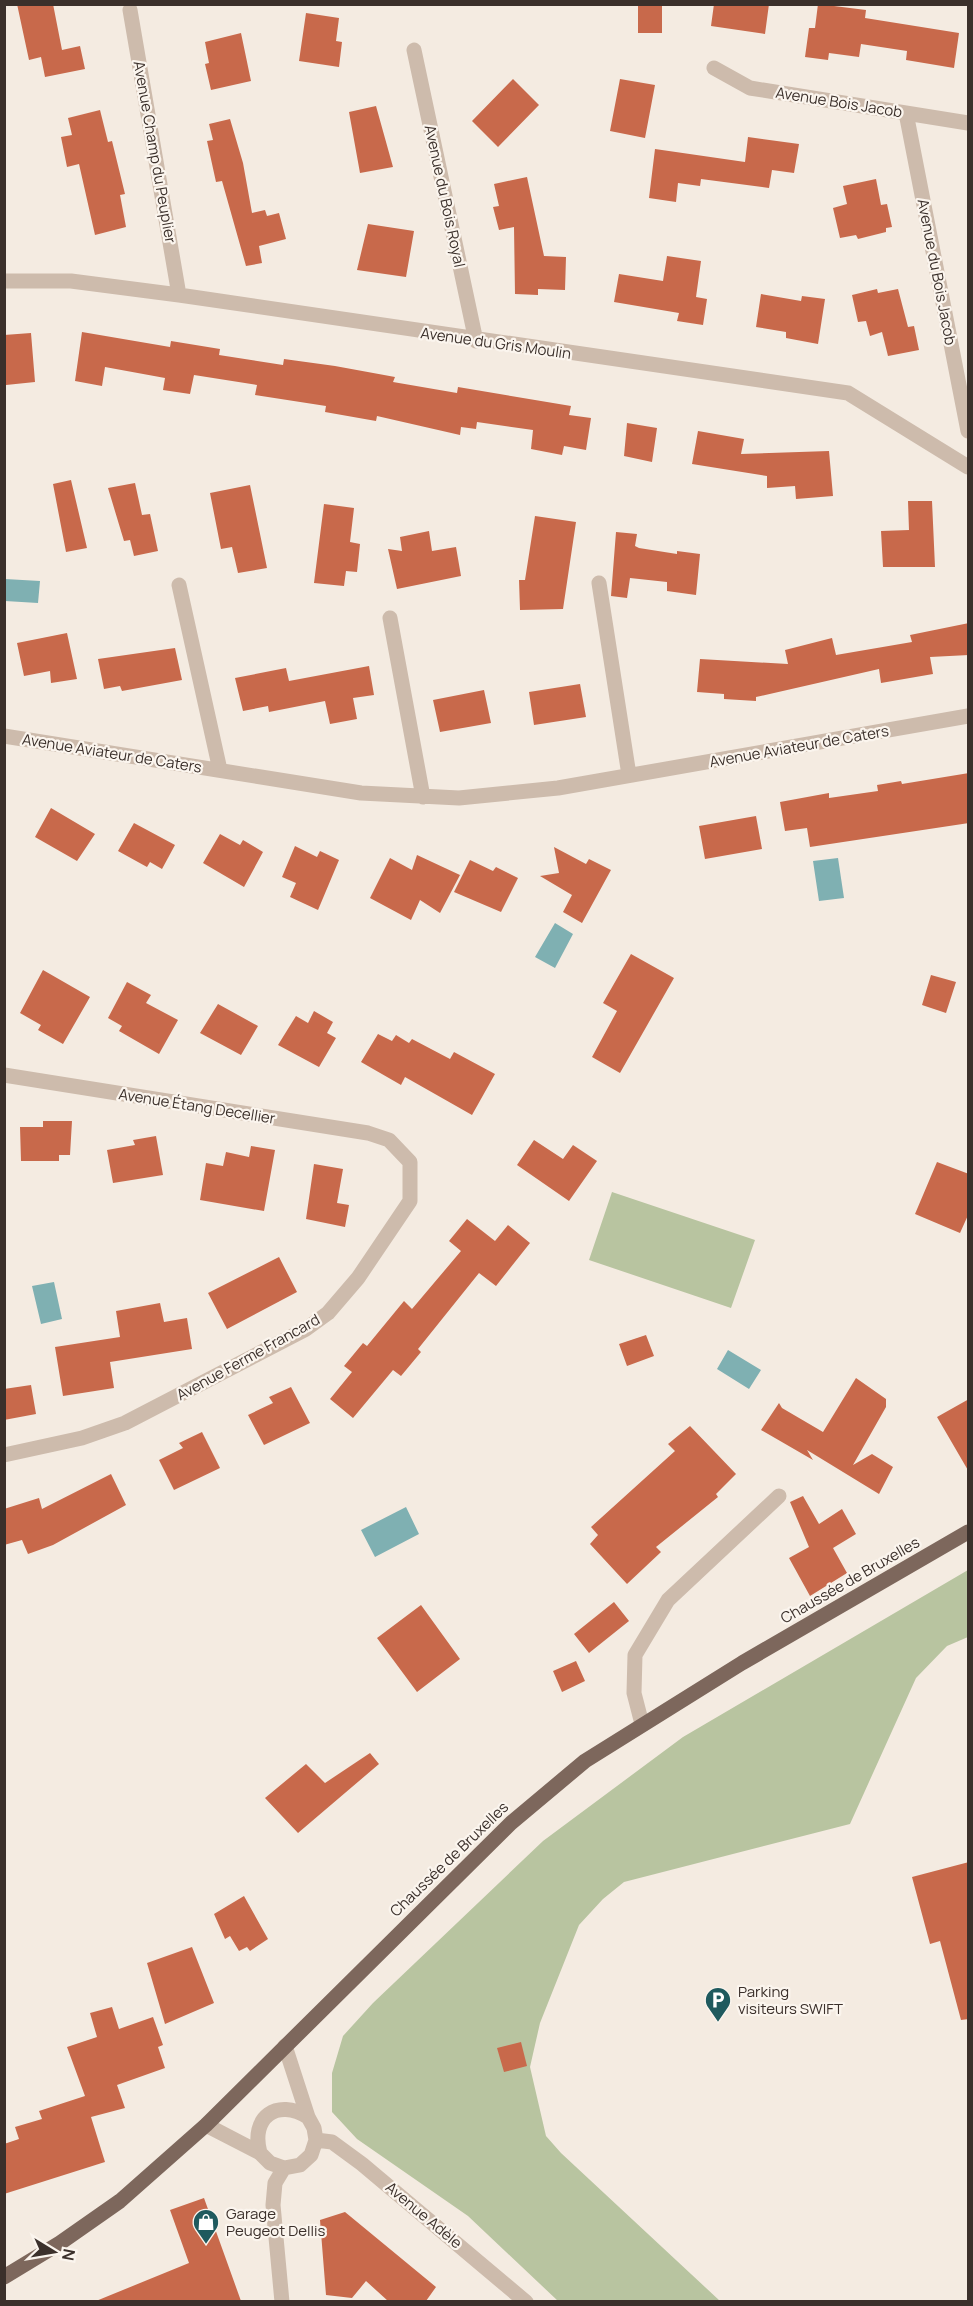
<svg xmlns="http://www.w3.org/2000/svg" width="973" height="2306" font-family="Manrope,sans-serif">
<rect width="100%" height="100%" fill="#f4ebe1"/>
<path fill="#b8c4a0" d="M 612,1192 L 755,1240 L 731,1308 L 589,1260 Z
M 968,1570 L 968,1637 L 947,1646 L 916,1678 L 850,1824 L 624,1882 L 603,1899 L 579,1925 L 540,2023 L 530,2067 L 546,2136 L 561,2153 L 720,2301 L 558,2301 L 468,2216 L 357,2139 L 332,2112 L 332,2073 L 343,2036 L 373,2003 L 543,1841 L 683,1737 Z"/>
<path fill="#7fb0b2" d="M 5,579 L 40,581 L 38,603 L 5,601 Z
M 838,858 L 844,898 L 819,901 L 813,861 Z
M 555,923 L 573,934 L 555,968 L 535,957 Z
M 54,1282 L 62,1319 L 41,1324 L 32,1286 Z
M 728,1350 L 761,1370 L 749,1389 L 717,1369 Z
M 406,1507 L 419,1534 L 375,1557 L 361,1530 Z"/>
<path fill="#c8694b" d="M 17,4 L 53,4 L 62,50 L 80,46 L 85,69 L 45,77 L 41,57 L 29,60 Z
M 638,4 L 662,4 L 662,33 L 638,33 Z
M 714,4 L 769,4 L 765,34 L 711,26 Z
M 818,4 L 866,10 L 865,18 L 959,33 L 954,68 L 906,60 L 907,51 L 861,44 L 859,57 L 829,53 L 828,60 L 805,57 L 809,28 L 815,28 Z
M 306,13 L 339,18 L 336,41 L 342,42 L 339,67 L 299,61 Z
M 241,33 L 251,81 L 211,90 L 205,64 L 209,63 L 205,42 Z
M 513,79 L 539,105 L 498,147 L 472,121 Z
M 620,79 L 655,85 L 645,138 L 610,131 Z
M 376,106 L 393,167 L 360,173 L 349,112 Z
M 100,110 L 108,142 L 112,141 L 125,194 L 120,195 L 126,227 L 95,235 L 79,164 L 67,167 L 61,137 L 72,135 L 68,118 Z
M 230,119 L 243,163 L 252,213 L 265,210 L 267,216 L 279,213 L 286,239 L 259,246 L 262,263 L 246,266 L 222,181 L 216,182 L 207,141 L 213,140 L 209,124 Z
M 748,137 L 799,144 L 794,173 L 772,170 L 769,188 L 701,179 L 700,186 L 678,183 L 676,202 L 649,198 L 655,149 L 745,162 Z
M 527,177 L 544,256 L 566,257 L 565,290 L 538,289 L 538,295 L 515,294 L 514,227 L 499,230 L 493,207 L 499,206 L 494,184 Z
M 876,179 L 881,205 L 887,204 L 892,227 L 886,228 L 886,232 L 858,239 L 856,235 L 840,238 L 833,208 L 847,204 L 843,186 Z
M 368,224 L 414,231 L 406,277 L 357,270 Z
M 667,256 L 701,261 L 696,297 L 707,299 L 703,325 L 677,321 L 679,313 L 614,302 L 619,274 L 663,281 Z
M 877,289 L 878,293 L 898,289 L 908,327 L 914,326 L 919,350 L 888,356 L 882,332 L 870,336 L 866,321 L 858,322 L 852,295 Z
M 761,294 L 801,301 L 802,296 L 825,299 L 818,344 L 786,338 L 786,332 L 756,327 Z
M 82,332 L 170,347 L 171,341 L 220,349 L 219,355 L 283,365 L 284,359 L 335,366 L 395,377 L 393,382 L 457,393 L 458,387 L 571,406 L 569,415 L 591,418 L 586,450 L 564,446 L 562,455 L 531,449 L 533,430 L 477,422 L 476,429 L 461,427 L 460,435 L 377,416 L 376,421 L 325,412 L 326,406 L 255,395 L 257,385 L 194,375 L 190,394 L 163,390 L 165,378 L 105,367 L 102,386 L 75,381 Z
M 31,333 L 35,382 L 6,385 L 4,335 Z
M 627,423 L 657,428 L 652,462 L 624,456 Z
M 698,431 L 744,439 L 741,454 L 829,451 L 833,496 L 796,499 L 795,486 L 767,488 L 767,476 L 692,464 Z
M 71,480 L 87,548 L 66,552 L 53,484 Z
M 135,483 L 142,515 L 150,514 L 158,551 L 134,556 L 130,540 L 124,541 L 108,488 Z
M 250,485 L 267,568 L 238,573 L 232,547 L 221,549 L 210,493 Z
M 908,501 L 932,501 L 935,567 L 883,567 L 881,531 L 909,530 Z
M 324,504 L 354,508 L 350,542 L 360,544 L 357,572 L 346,571 L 344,586 L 314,583 Z
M 535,516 L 576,522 L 563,609 L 520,610 L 519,580 L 525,580 Z
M 429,531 L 432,551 L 456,547 L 461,576 L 397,589 L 388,549 L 402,551 L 400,537 Z
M 616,532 L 637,534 L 635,546 L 639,548 L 677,554 L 677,551 L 700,554 L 696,595 L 667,591 L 667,582 L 630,578 L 627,598 L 611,596 Z
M 969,623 L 969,655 L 930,657 L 933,674 L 881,683 L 879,669 L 756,697 L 756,701 L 724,699 L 724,694 L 697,692 L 700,659 L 788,664 L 785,650 L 832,638 L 836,655 L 912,642 L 910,635 Z
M 67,633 L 77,679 L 51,683 L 50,671 L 24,676 L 17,643 Z
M 175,648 L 182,680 L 122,691 L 120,686 L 104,689 L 98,659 Z
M 369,666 L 374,695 L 353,698 L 357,719 L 330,724 L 325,701 L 269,712 L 268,706 L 243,711 L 235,678 L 286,668 L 289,681 Z
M 580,684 L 586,717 L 534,725 L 529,692 Z
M 484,690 L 491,723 L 440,732 L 433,700 Z
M 969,773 L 969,823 L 810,847 L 807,828 L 785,831 L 780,802 L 829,793 L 829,798 L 878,791 L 877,785 L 901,781 L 902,784 Z
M 51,808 L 95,834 L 77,861 L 35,837 Z
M 756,816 L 762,849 L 705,859 L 699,826 Z
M 134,823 L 175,845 L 162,869 L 150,862 L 147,867 L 118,851 Z
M 220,834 L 240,845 L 243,840 L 263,852 L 244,887 L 203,863 Z
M 295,846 L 317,857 L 320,851 L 339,860 L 318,910 L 290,897 L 296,883 L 282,877 Z
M 554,847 L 586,864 L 589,859 L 611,870 L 582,923 L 563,912 L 572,895 L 540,876 L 559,873 Z
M 417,855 L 460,875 L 440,913 L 420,900 L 411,920 L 370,898 L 390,858 L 412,870 Z
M 470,860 L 493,871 L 496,867 L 518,878 L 501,912 L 454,892 Z
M 631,954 L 674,978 L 620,1073 L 592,1057 L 617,1011 L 603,1003 Z
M 43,970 L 90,997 L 63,1044 L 38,1030 L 41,1025 L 20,1013 Z
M 931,975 L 956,982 L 946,1013 L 922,1005 Z
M 127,982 L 151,995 L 146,1003 L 178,1020 L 159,1054 L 119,1031 L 122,1026 L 108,1018 Z
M 218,1004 L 258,1026 L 241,1055 L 200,1033 Z
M 314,1011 L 333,1022 L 327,1033 L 336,1038 L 319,1067 L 278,1045 L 296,1016 L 308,1023 Z
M 378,1034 L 392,1041 L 396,1035 L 409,1043 L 412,1039 L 450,1059 L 454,1052 L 495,1074 L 472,1115 L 405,1077 L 401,1085 L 361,1062 Z
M 43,1121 L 72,1121 L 70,1155 L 59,1155 L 59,1161 L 21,1161 L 20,1127 L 43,1127 Z
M 156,1136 L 163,1175 L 113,1183 L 107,1150 L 135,1145 L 133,1140 Z
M 534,1140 L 563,1159 L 573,1145 L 597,1161 L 569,1201 L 517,1165 Z
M 251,1146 L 275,1150 L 264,1211 L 200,1200 L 206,1163 L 223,1166 L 226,1152 L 249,1157 Z
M 937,1162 L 969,1174 L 969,1213 L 960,1233 L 915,1214 Z
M 314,1164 L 343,1169 L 337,1203 L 349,1205 L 345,1227 L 306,1219 Z
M 467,1219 L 495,1241 L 508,1225 L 530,1243 L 496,1286 L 479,1273 L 418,1349 L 421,1352 L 401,1376 L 393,1370 L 353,1418 L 330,1399 L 352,1372 L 344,1366 L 363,1343 L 367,1346 L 404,1301 L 412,1309 L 461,1251 L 449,1241 Z
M 279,1257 L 297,1292 L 227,1329 L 208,1293 Z
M 160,1303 L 164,1322 L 187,1318 L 192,1349 L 110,1362 L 114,1388 L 63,1396 L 55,1347 L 120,1337 L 116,1311 Z
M 646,1335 L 654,1356 L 627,1366 L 619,1344 Z
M 856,1378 L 886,1399 L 886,1407 L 853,1465 L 872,1454 L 893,1467 L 879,1494 L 807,1450 L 813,1460 L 761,1430 L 779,1403 L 782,1408 L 823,1432 Z
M 31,1385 L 36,1414 L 4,1420 L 4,1389 Z
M 291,1387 L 310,1423 L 264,1445 L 248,1415 L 273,1403 L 269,1397 Z
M 969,1399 L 969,1472 L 937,1417 Z
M 690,1426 L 736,1474 L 716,1494 L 718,1497 L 656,1547 L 661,1552 L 627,1584 L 590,1544 L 598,1535 L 591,1527 L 675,1451 L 668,1444 Z
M 202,1432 L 220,1468 L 174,1490 L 159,1460 L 183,1448 L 179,1443 Z
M 111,1474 L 126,1505 L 53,1545 L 28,1554 L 22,1540 L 4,1545 L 4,1509 L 39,1498 L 42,1509 Z
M 803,1496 L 819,1524 L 842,1509 L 856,1534 L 833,1548 L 847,1573 L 810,1596 L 789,1558 L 809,1547 L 790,1502 Z
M 614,1602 L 629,1621 L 589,1653 L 574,1634 Z
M 421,1605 L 460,1659 L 417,1692 L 377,1638 Z
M 576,1661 L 585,1681 L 562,1692 L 553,1671 Z
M 370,1753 L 379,1764 L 298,1833 L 265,1798 L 306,1764 L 325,1783 Z
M 969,1862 L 969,2019 L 961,2020 L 940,1941 L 930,1944 L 912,1877 Z
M 244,1896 L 268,1939 L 250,1951 L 247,1947 L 239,1951 L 230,1936 L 225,1939 L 214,1914 Z
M 192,1947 L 214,2003 L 165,2024 L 147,1963 Z
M 112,2007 L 119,2029 L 153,2017 L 163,2045 L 158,2047 L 165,2068 L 117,2085 L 125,2108 L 91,2117 L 105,2162 L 4,2194 L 4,2144 L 19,2139 L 15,2127 L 42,2119 L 39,2111 L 85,2096 L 67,2047 L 97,2037 L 90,2013 Z
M 521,2042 L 527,2066 L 504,2072 L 497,2048 Z
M 204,2198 L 241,2301 L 96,2301 L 189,2263 L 170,2210 Z
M 345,2212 L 436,2287 L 426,2301 L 388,2301 L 366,2281 L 352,2298 L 326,2295 L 320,2220 Z"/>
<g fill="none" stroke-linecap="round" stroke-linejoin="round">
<path stroke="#cdbbac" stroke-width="15" d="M 130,10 L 179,295
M 414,50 L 476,341
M 714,68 L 750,88 L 968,123
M 906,113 L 968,431
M 4,281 L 71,281 L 179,295 L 848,393 L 968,467
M 599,583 L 629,775
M 179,585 L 220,770
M 390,618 L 423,797
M 4,736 L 361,793 L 459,798 L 558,788 L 968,716
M 4,1075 L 368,1133 L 389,1140 L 410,1162 L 410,1201 L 358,1278 L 328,1313 L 306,1329 L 125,1423 L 82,1438 L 4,1455
M 642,1724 L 634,1693 L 635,1655 L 668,1600 L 779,1496
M 206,2125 L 260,2153 L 270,2163 L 284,2168 L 300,2165 L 311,2155 L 316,2140 L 314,2128 L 308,2117 L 285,2046
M 316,2140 L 332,2142 L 362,2164 L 526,2302
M 260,2153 C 250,2117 277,2098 308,2117
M 282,2302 L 273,2205 L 275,2183 L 284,2168"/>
<path stroke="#7d675c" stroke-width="15" d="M 4,2277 L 60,2243 L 120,2201 L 206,2125 L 511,1823 L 585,1761 L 742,1663 L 968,1532"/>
</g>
<defs>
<g id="parking-pin" transform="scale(1.35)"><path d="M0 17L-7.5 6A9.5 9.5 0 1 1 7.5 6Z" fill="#1f5a5e" stroke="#fbf5ee"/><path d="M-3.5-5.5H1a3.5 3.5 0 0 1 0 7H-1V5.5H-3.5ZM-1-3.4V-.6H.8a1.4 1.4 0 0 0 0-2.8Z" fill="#fff"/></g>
<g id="shop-pin" transform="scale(1.35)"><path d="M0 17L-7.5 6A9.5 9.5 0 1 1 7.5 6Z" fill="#1f5a5e" stroke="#fbf5ee"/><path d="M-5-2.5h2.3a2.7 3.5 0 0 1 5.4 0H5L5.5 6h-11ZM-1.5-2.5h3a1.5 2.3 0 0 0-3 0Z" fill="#fff"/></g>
</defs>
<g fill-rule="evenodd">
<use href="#parking-pin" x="718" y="2000"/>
<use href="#shop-pin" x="206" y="2222"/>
</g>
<g text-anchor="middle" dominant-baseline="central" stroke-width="4.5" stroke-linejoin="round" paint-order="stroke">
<g font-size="15" fill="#3b302b" stroke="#fbf5ee">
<text transform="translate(839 102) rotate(9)">Avenue Bois Jacob</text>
<text transform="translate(155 152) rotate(80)">Avenue Champ du Peuplier</text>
<text transform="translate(445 196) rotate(78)">Avenue du Bois Royal</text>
<text transform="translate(937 272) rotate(79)">Avenue du Bois Jacob</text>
<text transform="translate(496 343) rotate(8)">Avenue du Gris Moulin</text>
<text transform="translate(799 746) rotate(-10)">Avenue Aviateur de Caters</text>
<text transform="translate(112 753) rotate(9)">Avenue Aviateur de Caters</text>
<text transform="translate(197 1106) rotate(9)">Avenue Étang Decellier</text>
<text transform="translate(248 1357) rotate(-29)">Avenue Ferme Francard</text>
<text transform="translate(850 1580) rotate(-30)">Chaussée de Bruxelles</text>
<text transform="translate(449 1859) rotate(-44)">Chaussée de Bruxelles</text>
<text transform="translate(424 2215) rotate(40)">Avenue Adèle</text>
</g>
<g font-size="15" fill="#3b302b" stroke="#fbf5ee" text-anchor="start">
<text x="738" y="1991">Parking<tspan x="738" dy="17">visiteurs SWIFT</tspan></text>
<text x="226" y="2213">Garage<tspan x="226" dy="17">Peugeot Dellis</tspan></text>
</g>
</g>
<rect width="973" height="2306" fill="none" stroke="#3b302b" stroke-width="12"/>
<g transform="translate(54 2252) rotate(101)" stroke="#fbf5ee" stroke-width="4.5" paint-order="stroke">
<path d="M0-4.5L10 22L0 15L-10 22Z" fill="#3b302b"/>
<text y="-9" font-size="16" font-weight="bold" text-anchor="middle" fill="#3b302b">N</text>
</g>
</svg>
